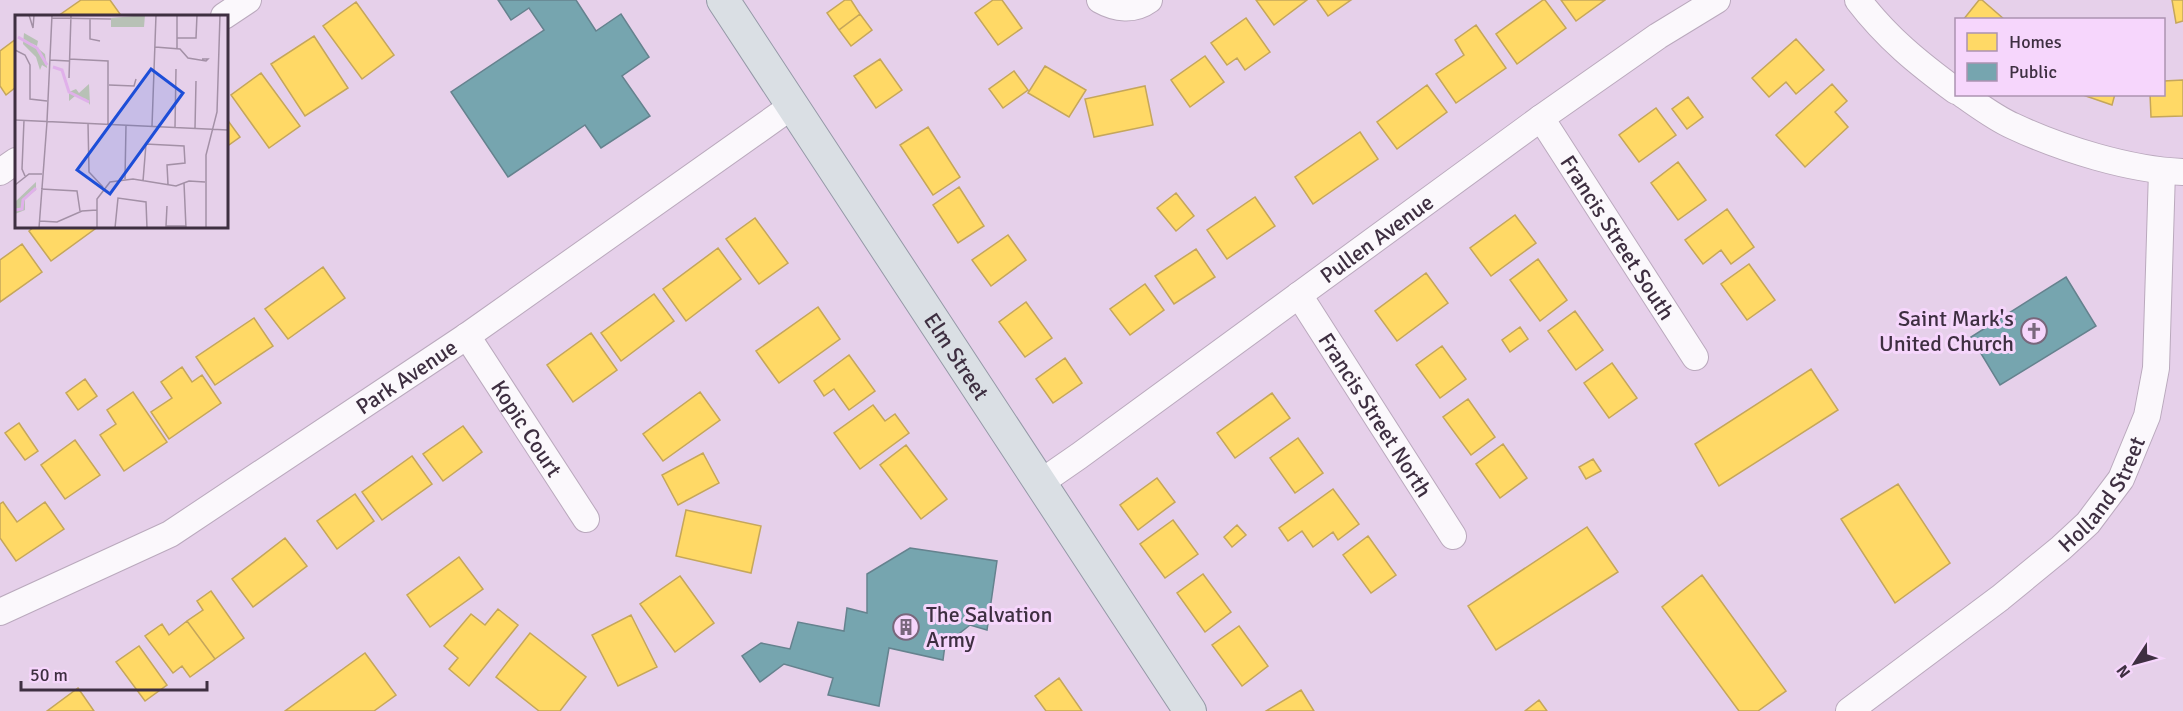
<svg xmlns="http://www.w3.org/2000/svg" width="2183" height="711" font-family="Signika,sans-serif">
<rect width="100%" height="100%" fill="#e6d0ea"/>
<path fill="#ffd966" stroke="#c5a65b" stroke-width="1.5" d="M 81,0 L 110,0 L 120,14 L 117,16 L 58,16 Z
M 845,0 L 851,0 L 860,14 L 839,30 L 827,13 Z
M 993,0 L 1002,0 L 1022,28 L 998,45 L 975,13 Z
M 1256,0 L 1307,0 L 1274,25 Z
M 1317,0 L 1351,0 L 1328,16 Z
M 1543,0 L 1545,0 L 1566,28 L 1517,64 L 1496,34 Z
M 1561,0 L 1605,0 L 1576,21 Z
M 1979,0 L 1982,0 L 2005,20 L 1963,20 Z
M 2172,0 L 2183,0 L 2183,21 L 2176,23 Z
M 356,2 L 394,55 L 362,79 L 323,26 Z
M 860,14 L 872,30 L 851,46 L 839,30 Z
M 1246,18 L 1270,52 L 1245,70 L 1237,58 L 1227,65 L 1211,43 Z
M 1476,25 L 1506,68 L 1456,103 L 1436,74 L 1464,55 L 1455,40 Z
M 314,36 L 348,88 L 305,116 L 271,64 Z
M 16,39 L 16,87 L 6,95 L 0,86 L 0,51 Z
M 1796,39 L 1824,70 L 1796,94 L 1786,82 L 1769,97 L 1752,78 Z
M 1205,56 L 1224,82 L 1190,107 L 1171,80 Z
M 880,59 L 902,90 L 876,108 L 854,76 Z
M 1045,66 L 1086,90 L 1069,117 L 1028,93 Z
M 1014,71 L 1028,90 L 1003,108 L 989,89 Z
M 261,73 L 300,126 L 269,148 L 231,95 Z
M 2183,80 L 2183,116 L 2151,117 L 2150,94 L 2164,94 L 2164,81 Z
M 1832,84 L 1847,101 L 1835,112 L 1848,127 L 1805,167 L 1776,135 Z
M 1427,85 L 1447,112 L 1397,149 L 1377,122 Z
M 1145,86 L 1153,125 L 1094,137 L 1085,99 Z
M 2080,94 L 2115,94 L 2112,105 Z
M 1688,97 L 1703,117 L 1687,129 L 1672,109 Z
M 1656,108 L 1676,135 L 1639,162 L 1619,135 Z
M 226,118 L 240,137 L 226,147 Z
M 928,127 L 960,177 L 933,195 L 900,145 Z
M 1360,132 L 1378,159 L 1313,204 L 1295,177 Z
M 1678,162 L 1706,200 L 1678,220 L 1651,183 Z
M 959,187 L 984,226 L 958,243 L 933,205 Z
M 1176,193 L 1194,216 L 1176,231 L 1157,208 Z
M 1255,197 L 1275,226 L 1227,259 L 1207,230 Z
M 1727,209 L 1754,247 L 1731,264 L 1721,250 L 1703,264 L 1685,240 Z
M 1515,215 L 1536,243 L 1491,276 L 1470,248 Z
M 755,218 L 788,263 L 759,284 L 726,239 Z
M 35,226 L 99,226 L 51,261 L 29,231 Z
M 1008,235 L 1026,260 L 991,286 L 972,260 Z
M 22,244 L 42,272 L 0,302 L 0,260 Z
M 718,248 L 741,279 L 686,321 L 663,289 Z
M 1196,249 L 1215,277 L 1174,304 L 1155,276 Z
M 1538,259 L 1567,300 L 1540,321 L 1510,280 Z
M 1749,264 L 1775,300 L 1747,320 L 1721,284 Z
M 323,267 L 345,298 L 288,339 L 265,309 Z
M 1426,273 L 1448,303 L 1397,341 L 1375,311 Z
M 1145,284 L 1164,310 L 1130,335 L 1110,309 Z
M 654,294 L 674,321 L 621,361 L 601,333 Z
M 1026,302 L 1052,338 L 1025,357 L 999,322 Z
M 818,307 L 840,339 L 779,383 L 756,351 Z
M 1575,311 L 1603,350 L 1576,370 L 1548,331 Z
M 254,318 L 273,346 L 215,385 L 196,357 Z
M 1520,327 L 1528,339 L 1510,352 L 1502,340 Z
M 591,333 L 617,370 L 573,402 L 547,365 Z
M 1442,346 L 1466,379 L 1440,398 L 1416,365 Z
M 849,355 L 875,391 L 849,410 L 834,389 L 824,396 L 814,381 Z
M 1065,358 L 1082,383 L 1053,403 L 1036,379 Z
M 1612,363 L 1637,398 L 1609,418 L 1584,383 Z
M 182,367 L 192,382 L 202,375 L 221,403 L 169,439 L 151,412 L 172,398 L 161,382 Z
M 1811,369 L 1838,410 L 1719,486 L 1695,444 Z
M 85,379 L 97,396 L 78,410 L 66,393 Z
M 133,392 L 167,442 L 124,471 L 100,435 L 116,424 L 107,410 Z
M 700,392 L 720,420 L 663,461 L 643,434 Z
M 1272,393 L 1290,418 L 1235,458 L 1217,433 Z
M 1468,399 L 1495,437 L 1471,455 L 1443,417 Z
M 873,405 L 885,421 L 895,414 L 909,433 L 860,469 L 834,433 Z
M 19,423 L 38,451 L 25,460 L 5,433 Z
M 463,426 L 482,452 L 443,481 L 423,454 Z
M 1298,438 L 1323,473 L 1295,493 L 1270,458 Z
M 75,440 L 100,475 L 65,499 L 41,465 Z
M 1503,444 L 1527,478 L 1500,498 L 1476,464 Z
M 906,445 L 947,499 L 921,519 L 880,465 Z
M 703,453 L 719,483 L 678,505 L 662,475 Z
M 412,456 L 432,484 L 382,520 L 362,492 Z
M 1593,459 L 1601,471 L 1586,479 L 1579,467 Z
M 1157,478 L 1175,502 L 1138,530 L 1120,505 Z
M 1898,484 L 1950,563 L 1895,603 L 1841,519 Z
M 1333,489 L 1359,524 L 1338,540 L 1333,532 L 1313,547 L 1302,531 L 1288,541 L 1279,528 Z
M 355,494 L 374,521 L 337,549 L 317,521 Z
M 3,502 L 17,522 L 45,502 L 64,529 L 16,561 L 0,538 L 0,504 Z
M 686,510 L 761,526 L 751,573 L 676,556 Z
M 1173,520 L 1198,554 L 1165,578 L 1140,544 Z
M 1237,525 L 1246,535 L 1232,547 L 1224,537 Z
M 1587,527 L 1618,572 L 1496,650 L 1468,606 Z
M 1368,536 L 1396,575 L 1371,593 L 1343,555 Z
M 285,538 L 307,566 L 253,607 L 232,579 Z
M 459,557 L 483,589 L 430,627 L 407,595 Z
M 1203,574 L 1231,612 L 1205,632 L 1177,593 Z
M 1702,575 L 1786,691 L 1758,711 L 1739,711 L 1662,607 Z
M 680,576 L 714,623 L 675,652 L 640,604 Z
M 211,591 L 244,638 L 215,659 L 187,621 L 203,610 L 197,601 Z
M 498,609 L 518,625 L 469,686 L 449,669 L 458,658 L 444,646 L 471,614 L 485,625 Z
M 631,615 L 657,667 L 618,686 L 592,635 Z
M 187,621 L 215,659 L 190,677 L 182,666 L 173,673 L 145,636 L 162,624 L 169,635 Z
M 1239,626 L 1268,666 L 1242,686 L 1212,645 Z
M 530,633 L 586,677 L 560,711 L 539,711 L 496,677 Z
M 139,646 L 167,685 L 145,701 L 116,662 Z
M 365,653 L 396,695 L 374,711 L 285,711 Z
M 1059,678 L 1082,711 L 1046,711 L 1035,696 Z
M 78,688 L 94,711 L 47,711 Z
M 1301,690 L 1314,711 L 1266,711 Z
M 1539,700 L 1547,711 L 1525,711 Z"/>
<path fill="#76a5af" stroke="#65828e" stroke-width="1.5" d="M 498,0 L 576,0 L 596,31 L 621,14 L 649,57 L 622,76 L 650,116 L 601,148 L 585,125 L 508,177 L 451,92 L 544,30 L 529,8 L 511,20 Z
M 2066,277 L 2096,326 L 2000,385 L 1971,337 Z
M 910,548 L 997,561 L 987,630 L 970,625 L 945,645 L 943,660 L 889,648 L 879,706 L 828,695 L 833,678 L 784,664 L 760,682 L 742,656 L 761,643 L 790,649 L 798,622 L 844,631 L 847,608 L 867,613 L 867,574 Z"/>
<g fill="none" stroke-linecap="round" stroke-linejoin="round">
<g stroke="#baa9bd" stroke-width="28">
<g id="minor">
<path d="M 1100,0 C 1116,9 1134,11 1149,0"/>
<path d="M 1858,0 C 1887,38 1918,63 1956,91"/>
<path d="M 224,16 L 248,0"/>
<path d="M 1962,94 C 1978,105 1995,118 2013,126 C 2062,149 2130,170 2183,172"/>
<path id="s1" d="M 1541,118 L 1695,357"/>
<path d="M 0,172 L 16,161"/>
<path id="s2" d="M 1299,295 L 1453,536"/>
<path id="s3" d="M 467,336 L 586,519"/>
<path id="s4" d="M 1040,483 L 1079,456 L 1541,118 L 1658,36 L 1717,0"/>
<path id="s5" d="M 0,612 L 170,534 L 467,336 L 792,106"/>
<path id="s6" d="M 1849,711 L 2000,598 L 2061,548 L 2088,523 L 2121,479 L 2147,416 L 2156,368 L 2162,171"/>
</g>
</g>
<g stroke="#9599a7" stroke-width="34">
<g id="major">
<path id="s7" d="M 723,0 L 1190,711"/>
</g>
</g>
<use href="#minor" stroke="#fbf8fc" stroke-width="26"/>
<use href="#major" stroke="#dadfe4" stroke-width="32"/>
</g>
<defs>
<g id="church-ring" transform="scale(1.35)"><circle r="9.5" fill="#f6d6fc" stroke="#79677c" stroke-width="1.5"/><path d="M-1.2-6h2.4v3.5h3.3v2.4h-3.3V6h-2.4V-.1h-3.3v-2.4h3.3Z" fill="#79677c"/></g>
<g id="building-ring" transform="scale(1.35)"><circle r="9.5" fill="#f6d6fc" stroke="#79677c" stroke-width="1.5"/><path d="M-4-6H4V6H1V3H-1V6H-4ZM-2.5-4.3h1.7v1.8h-1.7ZM.8-4.3h1.7v1.8H.8ZM-2.5-1h1.7V.8h-1.7ZM.8-1h1.7V.8H.8Z" fill="#79677c"/></g>
</defs>
<g fill-rule="evenodd">
<use href="#church-ring" x="2034" y="331"/>
<use href="#building-ring" x="906" y="627"/>
</g>
<g text-anchor="middle" dominant-baseline="central" stroke-width="6" stroke-linejoin="round" paint-order="stroke">
<g font-size="22" fill="#3e2f41" stroke="#f6d6fc">
<text stroke="none"><textPath href="#s1" startOffset="142">Francis Street South</textPath></text>
<text stroke="none"><textPath href="#s4" startOffset="416">Pullen Avenue</textPath></text>
<text stroke="none"><textPath href="#s7" startOffset="426">Elm Street</textPath></text>
<text stroke="none"><textPath href="#s5" startOffset="471">Park Avenue</textPath></text>
<text stroke="none"><textPath href="#s2" startOffset="142">Francis Street North</textPath></text>
<text stroke="none"><textPath href="#s3" startOffset="110">Kopic Court</textPath></text>
<text stroke="none"><textPath href="#s6" startOffset="336">Holland Street</textPath></text>
</g>
<g font-size="22" fill="#3e2f41" stroke="#f6d6fc" text-anchor="end">
<text x="2014" y="318">Saint Mark's<tspan x="2014" dy="25">United Church</tspan></text>
<text x="926" y="614" text-anchor="start">The Salvation<tspan x="926" dy="25">Army</tspan></text>
</g>
</g>
<g transform="translate(15 15)">
<rect width="213" height="213" fill="#e6d0ea"/>
<path d="M 130,0 L 129,12 L 96,12 L 96,3 ZM 9,18 L 23,26 L 22,31 L 16,28 L 30,39 L 32,53 L 27,50 L 25,55 L 21,42 L 8,29 ZM 74,69 L 75,90 L 71,84 L 60,81 L 54,86 L 54,77 L 61,74 L 64,78 ZM 21,167 L 21,175 L 10,184 L 10,195 L 0,199 L 0,187 Z" fill="#b8c1b6"/>
<path fill="none" stroke="#e0b0ea" stroke-width="3" d="M 3,22 L 22,33 L 32,50M 38,52 L 47,55 L 54,77 L 74,87M 0,195 L 7,194 L 8,185 L 21,173"/>
<path fill="none" stroke="#a390a6" stroke-width="1.5" d="M 14,0 L 18,13 L 19,0M 37,3 L 96,4M 75,4 L 75,24 L 85,26M 162,23 L 181,23 L 182,0M 140,32 L 165,34 L 173,43 L 191,46 L 193,44 L 187,44M 162,33 L 162,0M 0,35 L 10,40 L 15,50 L 15,84 L 32,86M 54,44 L 93,46 L 93,109M 35,45 L 54,46M 54,63 L 56,0M 94,70 L 119,71 L 121,64M 0,105 L 213,115M 9,105 L 7,154 L 10,161M 32,106 L 37,0M 73,108 L 74,157 L 88,172M 137,111 L 141,0M 160,112 L 161,54M 180,113 L 181,66M 110,164 L 111,110M 128,166 L 131,129 L 169,131 L 170,148 L 152,150 L 153,169M 169,168 L 171,213M 0,170 L 14,159 L 27,159M 26,174 L 62,176 L 65,196M 152,191 L 151,211 L 171,211M 25,206 L 42,207 L 67,196 L 82,195M 24,213 L 32,107M 82,213 L 82,184 L 95,167 L 118,164 L 161,171 L 174,166 L 190,167M 100,213 L 103,183 L 131,187 L 132,213M 191,213 L 191,140 L 202,97 L 205,0"/>
<path fill="#1d4ed8" fill-opacity="0.15" stroke="#1d4ed8" stroke-width="3" d="M 136,54 L 168,78 L 95,179 L 62,155 Z"/>
<rect width="213" height="213" fill="none" stroke="#3e2f41" stroke-width="3"/>
</g>
<rect x="1955" y="18" width="210" height="78" fill="#f6d6fc" stroke="#ac93b1" stroke-width="1.5"/>
<rect x="1967" y="33" width="30" height="18" fill="#ffd966" stroke="#ac93b1" stroke-width="1.5"/>
<text x="2009" y="48" font-size="18" fill="#3e2f41">Homes</text>
<rect x="1967" y="63" width="30" height="18" fill="#76a5af" stroke="#ac93b1" stroke-width="1.5"/>
<text x="2009" y="78" font-size="18" fill="#3e2f41">Public</text>
<g transform="translate(2135 663) rotate(234)" stroke="#f6d6fc" stroke-width="4.5" paint-order="stroke">
<path d="M0-4.5L10 22L0 15L-10 22Z" fill="#3e2f41"/>
<text y="-9" font-size="16" font-weight="bold" text-anchor="middle" fill="#3e2f41">N</text>
</g>
<path d="M21 681v9h186v-9" fill="none" stroke="#3e2f41" stroke-width="3"/>
<text x="30" y="681" font-size="18" fill="#3e2f41" stroke="#f6d6fc" stroke-width="4.5" paint-order="stroke">50 m</text>
</svg>
